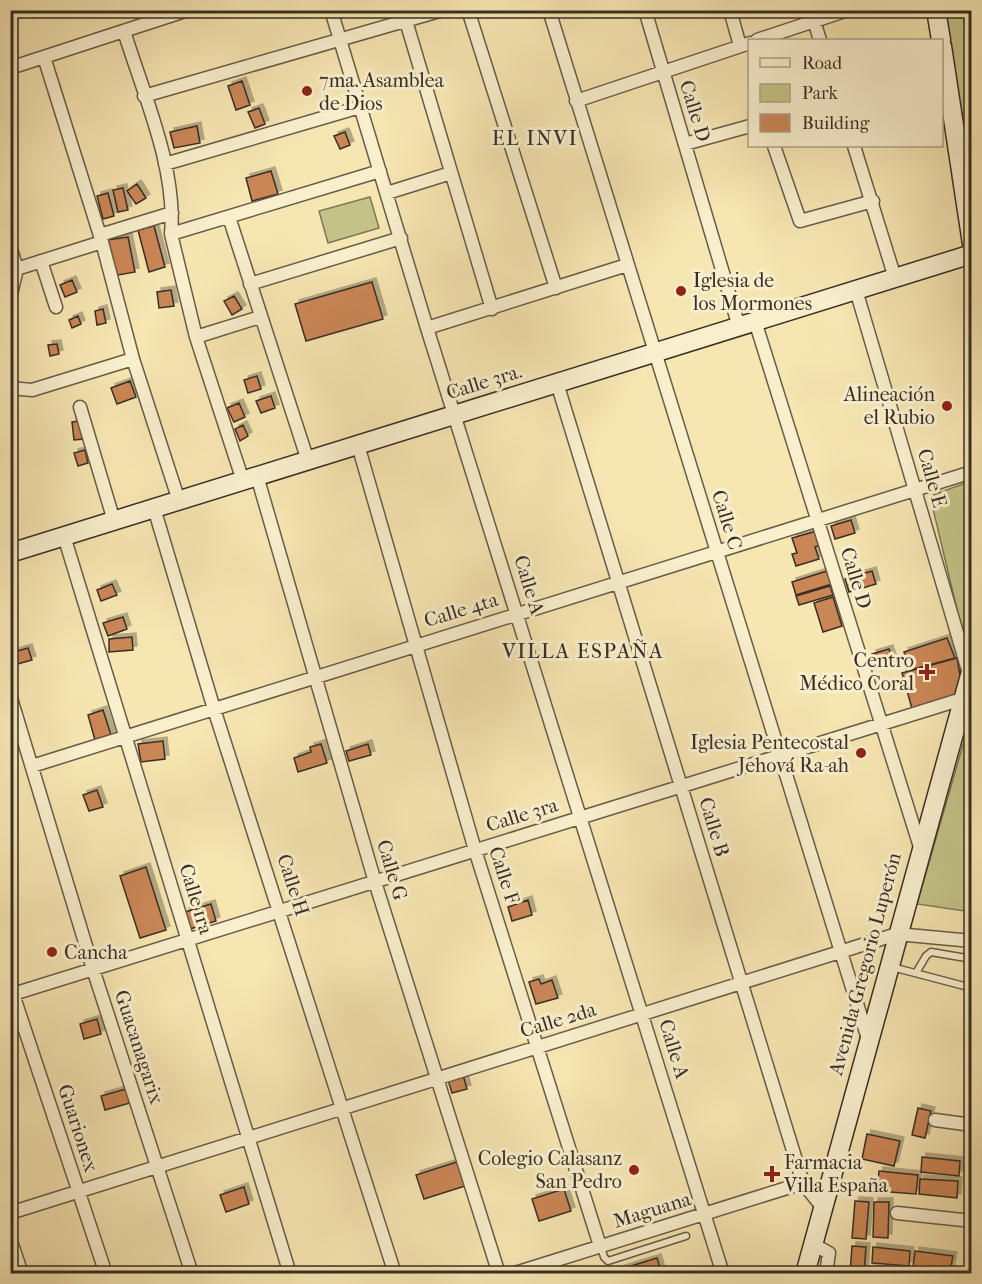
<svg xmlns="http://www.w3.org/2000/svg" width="982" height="1284" font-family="'IM FELL French Canon',serif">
<defs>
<filter id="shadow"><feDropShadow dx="4" dy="-4" stdDeviation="0" flood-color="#0004"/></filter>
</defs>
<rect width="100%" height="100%" fill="#f6e6b2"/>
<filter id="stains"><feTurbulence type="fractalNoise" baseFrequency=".00333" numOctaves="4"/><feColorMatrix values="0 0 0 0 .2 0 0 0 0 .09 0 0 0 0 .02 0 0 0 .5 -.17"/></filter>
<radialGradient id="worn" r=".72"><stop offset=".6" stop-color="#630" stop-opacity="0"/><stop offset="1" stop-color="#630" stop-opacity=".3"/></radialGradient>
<path fill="#c4c387" stroke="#7e7856" stroke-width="1.5" d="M 941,11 L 971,11 L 971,200 L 965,130 Z
M 370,197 L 379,228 L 328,243 L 319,211 Z
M 971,481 L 964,639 L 930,496 Z
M 971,717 L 971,912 L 917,904 Z"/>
<path fill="#cb8657" stroke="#382e25" stroke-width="1.5" filter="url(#shadow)" d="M 242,81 L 250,105 L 236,110 L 228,86 Z
M 259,108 L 265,124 L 255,128 L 248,112 Z
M 197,126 L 200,143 L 174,148 L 170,132 Z
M 345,132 L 350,145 L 340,149 L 334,136 Z
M 271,171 L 278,194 L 252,201 L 246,178 Z
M 137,184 L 146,198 L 136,204 L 127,191 Z
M 123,188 L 128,210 L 118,212 L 113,190 Z
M 108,193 L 114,216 L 103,219 L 97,196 Z
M 154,226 L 165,267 L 149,272 L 138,230 Z
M 128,237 L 135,272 L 113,276 L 107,240 Z
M 72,280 L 77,292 L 65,297 L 60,285 Z
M 372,282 L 383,319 L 306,341 L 295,304 Z
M 171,290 L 174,306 L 159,308 L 157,292 Z
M 234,296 L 242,309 L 232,315 L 224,301 Z
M 103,309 L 106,323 L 97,325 L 95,311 Z
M 78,316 L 81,324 L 72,328 L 69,320 Z
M 57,344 L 59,354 L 50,356 L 48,345 Z
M 257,376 L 261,389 L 248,393 L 244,380 Z
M 130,381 L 136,397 L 117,404 L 111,388 Z
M 271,396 L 275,408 L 261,413 L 256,401 Z
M 239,403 L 245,417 L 234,422 L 227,408 Z
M 81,421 L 83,439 L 74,440 L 72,422 Z
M 243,425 L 248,436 L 240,441 L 235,429 Z
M 85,450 L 88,463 L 78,466 L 74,453 Z
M 851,520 L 855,533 L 835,539 L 831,526 Z
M 817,531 L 821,545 L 815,547 L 819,559 L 796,566 L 792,554 L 797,553 L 792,538 Z
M 827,571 L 832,584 L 796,595 L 792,582 Z
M 872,571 L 876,584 L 849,592 L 845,579 Z
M 112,584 L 117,595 L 101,601 L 97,590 Z
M 830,586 L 833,595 L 799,605 L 796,596 Z
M 833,597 L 842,626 L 823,632 L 814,603 Z
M 123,617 L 127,629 L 108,636 L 103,623 Z
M 132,637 L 133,650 L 109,652 L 109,639 Z
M 947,638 L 955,658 L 910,670 L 904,652 Z
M 28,648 L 32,660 L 14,665 L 11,653 Z
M 889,649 L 892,658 L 875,663 L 872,654 Z
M 957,658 L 961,681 L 960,697 L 913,712 L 902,673 Z
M 103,710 L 111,735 L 95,740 L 88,715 Z
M 163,741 L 165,759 L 141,762 L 138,744 Z
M 321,744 L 327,763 L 298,772 L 294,758 L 311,752 L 310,747 Z
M 368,744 L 371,755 L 349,761 L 346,751 Z
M 97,790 L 103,807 L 89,811 L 83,795 Z
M 146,867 L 166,930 L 140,938 L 120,876 Z
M 528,900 L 532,915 L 512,921 L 508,907 Z
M 211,904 L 216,921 L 190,929 L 185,912 Z
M 539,979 L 541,984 L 552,980 L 558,998 L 536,1004 L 529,982 Z
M 97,1019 L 101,1034 L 84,1039 L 80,1024 Z
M 463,1075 L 467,1089 L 452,1093 L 448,1080 Z
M 126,1089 L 130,1103 L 105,1110 L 101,1096 Z
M 918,1108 L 931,1111 L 925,1138 L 912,1135 Z
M 867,1134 L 900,1141 L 894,1166 L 862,1159 Z
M 922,1157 L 960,1161 L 959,1176 L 921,1172 Z
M 457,1162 L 465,1186 L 424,1199 L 416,1175 Z
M 879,1171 L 918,1175 L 916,1194 L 877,1191 Z
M 920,1179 L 958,1181 L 957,1198 L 919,1194 Z
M 244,1187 L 249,1204 L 226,1212 L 220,1195 Z
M 564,1189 L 571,1211 L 539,1221 L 532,1199 Z
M 855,1201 L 869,1202 L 866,1239 L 852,1238 Z
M 874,1202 L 889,1202 L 888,1238 L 873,1237 Z
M 852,1246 L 866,1247 L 864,1274 L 850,1274 Z
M 873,1247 L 910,1251 L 909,1266 L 872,1263 Z
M 915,1251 L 953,1256 L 950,1272 L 913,1267 Z
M 657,1258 L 662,1274 L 619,1274 L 618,1270 Z
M 870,1269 L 906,1273 L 906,1274 L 869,1274 Z"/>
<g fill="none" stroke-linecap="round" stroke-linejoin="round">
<g stroke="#685c48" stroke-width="9">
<path id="lane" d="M 892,967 L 972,988
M 916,973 L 926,956 L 931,952 L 972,959
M 601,1247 L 604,1257 L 608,1261 L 686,1236
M 700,1274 L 721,1268"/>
</g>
<g stroke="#685c48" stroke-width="15">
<path id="street" d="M 331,10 L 427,328 L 723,1274
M 468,10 L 556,288
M 549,10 L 868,1039
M 645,10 L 739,327
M 730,10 L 740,46
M 406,21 L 492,309
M 814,21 L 820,40
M 124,31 C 143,93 177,168 171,234
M 757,40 L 848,10
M 44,57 L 102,242 L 133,359 L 179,501
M 10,68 L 188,10
M 144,96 L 443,10
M 576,101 L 750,43
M 685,144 L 750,126
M 774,146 L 800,221 L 873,201
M 854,146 L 895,278
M 165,164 L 360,107
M 387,193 L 451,173
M 229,217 L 308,461
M 100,235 L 172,213
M 10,246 L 17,269 L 10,298
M 41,261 L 56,307
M 10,271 L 102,242
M 250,284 L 401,238
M 856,290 L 970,677
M 755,321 L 920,847
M 427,328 L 627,265
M 196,337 L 260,317
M 557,383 L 803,1183 L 823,1208
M 10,388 L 32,390 L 133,359
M 80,407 L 114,521
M 358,445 L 475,850 L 600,1246
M 257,476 L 375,882 L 499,1274
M 243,481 L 196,337 L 171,234 L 380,171
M 154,508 L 214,709 L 395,1274
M 64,536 L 290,1274
M 10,695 L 93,969 L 192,1274
M 32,766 L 972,472
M 13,994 L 106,1274
M 10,995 L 962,699
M 935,1120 L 972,1125
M 10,1213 L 897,934 L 972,941
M 897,1213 L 972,1221
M 10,1238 L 22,1274
M 813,1244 L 829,1253 L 826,1274
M 512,1274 L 803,1183"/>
</g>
<g stroke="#382e25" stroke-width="21">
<path id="secondary" d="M 936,10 L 941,40
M 942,46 L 972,244
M 10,553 L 972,254
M 805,1274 L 972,668"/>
</g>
<use href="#lane" stroke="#f9efcd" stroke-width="6"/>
<use href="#street" stroke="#f9efcd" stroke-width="12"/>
<use href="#secondary" stroke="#f9efcd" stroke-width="18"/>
</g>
<g fill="#8f2418" stroke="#f9efcd" stroke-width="2">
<circle cx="307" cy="91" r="6"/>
<circle cx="681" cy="291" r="6"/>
<circle cx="947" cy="406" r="6"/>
<path d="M924 663h6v6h6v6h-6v6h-6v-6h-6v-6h6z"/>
<circle cx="861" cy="753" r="6"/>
<circle cx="52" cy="952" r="6"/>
<circle cx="634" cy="1170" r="6"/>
<path d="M769 1165h6v6h6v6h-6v6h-6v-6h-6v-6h6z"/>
</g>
<g text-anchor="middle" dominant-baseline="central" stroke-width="6" stroke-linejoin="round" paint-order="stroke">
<g font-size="20" fill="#382e25" stroke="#f9efcd" text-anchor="start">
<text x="319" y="80">7ma. Asamblea<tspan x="319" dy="23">de Dios</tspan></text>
<text x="693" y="280">Iglesia de<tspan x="693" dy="23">los Mormones</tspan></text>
<text x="935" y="394" text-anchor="end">Alineación<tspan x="935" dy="23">el Rubio</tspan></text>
<text x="914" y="660" text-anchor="end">Centro<tspan x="914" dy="23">Médico Coral</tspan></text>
<text x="849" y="742" text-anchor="end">Iglesia Pentecostal<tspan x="849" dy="23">Jehová Ra-ah</tspan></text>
<text x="64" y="952">Cancha</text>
<text x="622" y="1158" text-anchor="end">Colegio Calasanz<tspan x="622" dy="23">San Pedro</tspan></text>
<text x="784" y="1162">Farmacia<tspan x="784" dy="23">Villa España</tspan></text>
</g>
<g font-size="20" fill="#382e25" stroke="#f9efcd">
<text transform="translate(695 111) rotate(73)">Calle D</text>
<text transform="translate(484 382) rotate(-17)">Calle 3ra.</text>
<text transform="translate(932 478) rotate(74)">Calle E</text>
<text transform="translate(727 520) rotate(73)">Calle C</text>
<text transform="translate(856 578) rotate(73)">Calle D</text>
<text transform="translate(529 585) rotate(73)">Calle A</text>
<text transform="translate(461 610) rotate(-17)">Calle 4ta</text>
<text transform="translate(522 815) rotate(-17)">Calle 3ra</text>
<text transform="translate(714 827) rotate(73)">Calle B</text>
<text transform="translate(392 870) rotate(73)">Calle G</text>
<text transform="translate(504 875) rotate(72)">Calle F</text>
<text transform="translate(293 885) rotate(72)">Calle H</text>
<text transform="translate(196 899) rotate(73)">Calle 1ra</text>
<text transform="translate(865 964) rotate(-75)">Avenida Gregorio Luperón</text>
<text transform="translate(558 1020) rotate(-17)">Calle 2da</text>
<text transform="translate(139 1047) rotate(72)">Guacanagarix</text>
<text transform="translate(674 1049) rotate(73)">Calle A</text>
<text transform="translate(78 1128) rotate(72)">Guarionex</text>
<text transform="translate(652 1210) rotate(-17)">Maguana</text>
</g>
<g font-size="21" letter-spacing="1.5" fill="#382e25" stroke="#f9efcd">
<text x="535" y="138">EL INVI</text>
<text x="583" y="651">VILLA ESPAÑA</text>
</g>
</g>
<rect width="982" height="1284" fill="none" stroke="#f6e6b2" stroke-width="36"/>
<rect x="12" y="12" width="958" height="1260" fill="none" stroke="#382e25" stroke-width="3"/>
<rect x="18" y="18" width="946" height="1248" fill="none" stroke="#382e25" stroke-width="1.5"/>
<rect x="748" y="39" width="195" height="108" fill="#f9efcd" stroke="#aca28a" stroke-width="1.5"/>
<rect x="760" y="58" width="30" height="9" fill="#f9efcd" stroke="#aca28a" stroke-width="1.5"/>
<text x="802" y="69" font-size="18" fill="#382e25">Road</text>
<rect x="760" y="84" width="30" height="18" fill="#c4c387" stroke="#aca28a" stroke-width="1.5"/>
<text x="802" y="99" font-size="18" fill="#382e25">Park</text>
<rect x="760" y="114" width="30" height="18" fill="#cb8657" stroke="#aca28a" stroke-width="1.5"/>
<text x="802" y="129" font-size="18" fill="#382e25">Building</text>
<rect width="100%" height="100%" filter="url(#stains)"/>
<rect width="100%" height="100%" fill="url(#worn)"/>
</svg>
